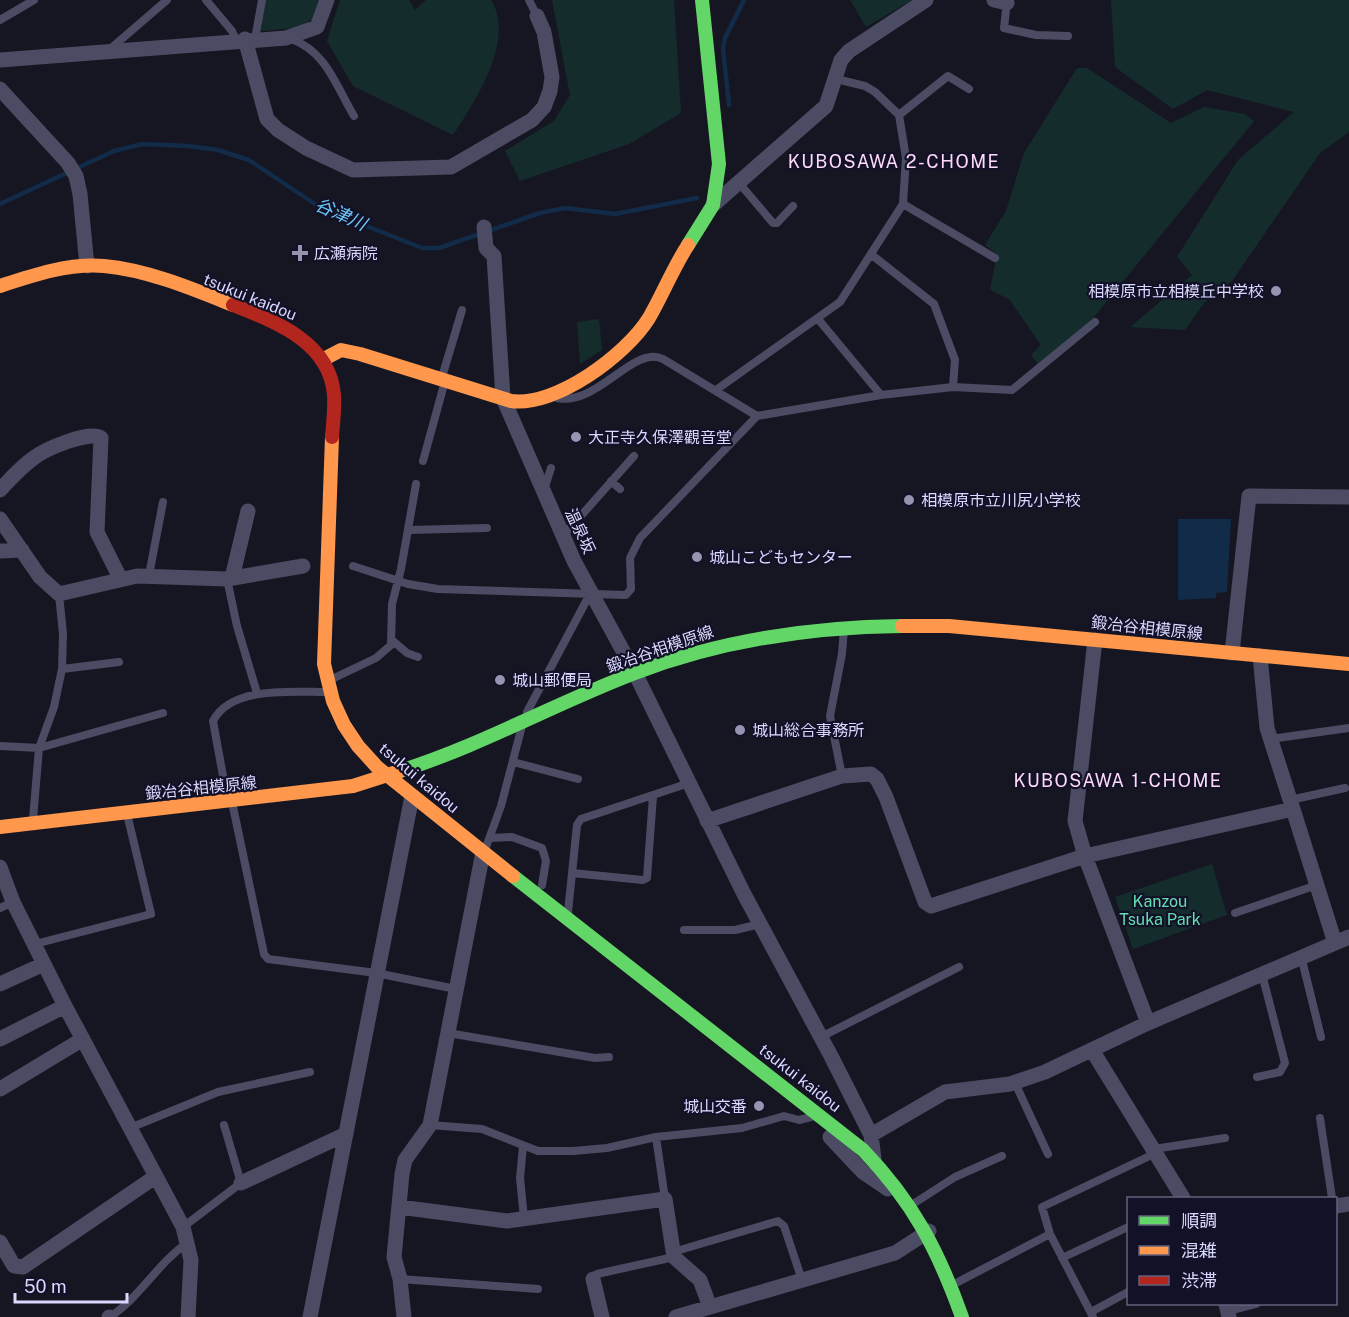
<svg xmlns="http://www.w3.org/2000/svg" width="1349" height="1317" font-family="'Public Sans','Noto Sans JP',sans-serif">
<rect width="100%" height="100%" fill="#161622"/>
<path fill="#142d2c" d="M 265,0 L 323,0 L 318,17 L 294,28 L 261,31 Z
M 340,0 L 409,0 L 415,10 L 426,0 L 491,0 C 516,39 475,102 453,135 L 353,86 L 327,41 Z
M 552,0 L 674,0 L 681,113 L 629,144 L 520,181 L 505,151 L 554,121 L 570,95 Z
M 850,0 L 912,0 L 866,27 Z
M 1111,0 L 1349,0 L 1349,132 L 1320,153 L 1232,281 L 1204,303 L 1185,330 L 1130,327 L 1192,275 L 1177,257 L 1238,160 L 1294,112 L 1207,90 L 1173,109 L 1115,67 Z
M 1077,68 L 1087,68 L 1171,123 L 1204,107 L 1245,114 L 1254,121 L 1090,322 L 1038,364 L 1031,355 L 1041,345 L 1009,299 L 990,290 L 997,254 L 985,245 L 1006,211 L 1024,153 Z
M 599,319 L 602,350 L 580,364 L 577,322 Z
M 1212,864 L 1227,915 L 1133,949 L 1115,897 Z"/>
<path fill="#112b48" d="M 1178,519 L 1231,519 L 1227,592 L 1216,593 L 1216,598 L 1178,600 Z"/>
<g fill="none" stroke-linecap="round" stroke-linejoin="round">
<path stroke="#112b48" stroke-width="4.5" d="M 729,105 L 723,48 L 725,38 L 744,0
M 0,204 L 114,151 L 142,144 L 188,146 L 218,150 L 249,160 L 321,208 L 422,248 L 439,248 L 540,213 L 565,208 L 615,214 L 697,198"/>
<path stroke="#4b4c63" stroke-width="8" d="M 206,0 L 232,31 L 236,40
M 529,0 L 537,16
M 1007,1 L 1004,28 L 1036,35 L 1068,36
M 0,20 L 34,0
M 255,39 L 262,0
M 291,39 C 326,51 336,86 354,116
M 109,50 L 167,0
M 899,115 L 948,76 L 969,89
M 739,183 L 773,223 L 777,223 L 793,206
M 903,204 L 995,258
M 872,255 L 934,304 L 955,360 L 953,387
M 818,319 L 881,395
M 442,377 L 462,310
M 716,390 L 840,302 L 903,204 L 906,158 L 899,115 L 875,92 L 865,86 L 836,79
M 557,398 C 597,407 634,344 663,359 L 757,416
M 423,461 L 445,381
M 611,481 L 620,489
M 544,490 L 551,468
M 408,530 L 487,528
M 563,536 L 634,456
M 353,566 L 408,584 L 438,589 L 626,595 L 631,589 L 630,558 L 640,538 L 757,416 L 881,395 L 953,387 L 1012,390 L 1095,322
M 149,575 L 163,502
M 227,579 L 237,626 L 257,693
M 393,641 L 407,653 L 418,657
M 62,669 L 119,662
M 332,679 L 376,658 L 391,645 L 392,604 L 401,569 L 416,484
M 527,712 L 591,592
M 1270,739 L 1349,728
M 0,746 L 39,748 L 163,713
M 513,762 L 578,779
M 842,776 L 830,716 L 842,654 L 844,629
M 227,798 L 213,721 C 231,686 291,692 325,692
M 1290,800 L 1345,788
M 232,802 L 264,954 L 268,959 L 376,973 L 456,989
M 33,819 L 39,748 L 54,707 L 62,669 L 63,634 L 59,594
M 491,838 L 512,837 L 542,848 L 546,861 L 542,885
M 486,847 L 501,806 L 522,726
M 572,873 L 643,880 L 647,878 L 653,796
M 0,908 L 13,902
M 568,912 L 577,825 L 581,819 L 689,783
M 1235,913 L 1317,885
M 684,930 L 735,930 L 760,924
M 35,944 L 151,914 L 127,814
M 1301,956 L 1321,1037
M 448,1033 L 595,1058 L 609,1057
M 821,1037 L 959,967
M 1257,1077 L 1280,1072 L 1285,1063 L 1262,974
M 1015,1083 L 1048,1154
M 1320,1118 L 1332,1198
M 430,1125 L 482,1129 L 538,1151 L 573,1151 L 607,1148 L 656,1137 L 742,1128 L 784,1116 L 799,1120 L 811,1117
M 130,1128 L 218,1092 L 310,1072
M 656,1137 L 665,1199
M 523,1146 L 520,1178 L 524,1218
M 1154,1149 L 1225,1138
M 913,1204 L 955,1177 L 1002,1156
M 183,1227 L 241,1183 L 224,1125
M 673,1252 L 778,1221 L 784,1226 L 802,1280
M 1062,1258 L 1128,1227
M 400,1279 L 538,1289
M 593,1279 L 597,1274 L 674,1257
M 956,1283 L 1050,1234
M 1229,1311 L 1256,1304
M 1091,1312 L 1128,1292
M 110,1317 C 140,1297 157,1264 187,1243
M 1093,1317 L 1050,1234 L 1042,1207 L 1156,1153"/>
<path stroke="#4b4c63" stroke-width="15" d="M 994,0 L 1007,3
M 245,39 L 267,119 L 278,130 L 306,148 L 353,170 L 451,167 L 532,120 L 544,107 L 550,91 L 552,77 L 544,32 L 537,16
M 0,60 L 286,38 L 317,27 L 327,0
M 0,89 L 68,163 L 76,176 L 80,194 L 87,266
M 713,205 L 826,106 L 841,60 L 849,51 L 926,0
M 484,227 L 486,248 L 494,256 L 503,398 L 574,561 L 635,673 L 744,894 L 831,1056 L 871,1135 L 874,1159
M 0,490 C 10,479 22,466 35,457 C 46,449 89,430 101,438 L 97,532 L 120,578
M 0,519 L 40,577 L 59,594 L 137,576 L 227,579 L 303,566
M 0,551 L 22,550
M 232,578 L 248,511
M 1095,640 L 1075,821 L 1085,856 L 1148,1023
M 1232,653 L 1249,496 L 1349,497
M 1260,656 L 1267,728 L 1293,809
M 707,821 L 842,776 L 871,774 L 877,779 L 886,797 L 925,902 L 931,906 L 1085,856 L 1293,809 L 1335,943
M 0,867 L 13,902 L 65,1006 L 183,1227 L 191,1260 L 188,1317
M 0,984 L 44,964
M 0,1039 L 65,1006
M 1092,1050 L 1183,1198
M 0,1089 L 83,1039
M 871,1135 L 945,1092 L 1010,1084 L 1045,1072 L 1148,1023 L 1349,937
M 830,1137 L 863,1172 L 888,1189
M 241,1183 L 346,1134
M 1336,1206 L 1349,1204
M 399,1207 L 507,1221 L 665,1199 L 674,1257 L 700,1280 L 710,1307
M 0,1242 L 14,1266 L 23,1267 L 155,1177
M 593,1279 L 602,1317
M 1226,1304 L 1229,1317
M 109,1317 L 110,1317
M 310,1317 L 412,796
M 404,1317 L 400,1279 L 394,1257 L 402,1174 L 405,1160 L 430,1125 L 483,852
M 676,1317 L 895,1253 L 929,1231"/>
<path stroke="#63d668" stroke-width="14" d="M 688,245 L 713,205 L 719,164 L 702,0
M 400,771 C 480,746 556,703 635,673 C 721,640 810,627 902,626
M 513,876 L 863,1150 C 913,1202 938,1250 962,1317"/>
<path stroke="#ff974d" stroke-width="14" d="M 0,286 C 33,275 69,263 104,266 C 148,270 193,289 233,305
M 322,360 L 341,350 L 360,354 L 511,401 C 556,407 626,355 649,318 C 663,294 673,268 688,245
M 332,437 L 324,664 L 333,701 L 344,725 L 358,746 L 377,767 L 513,876
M 902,626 L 949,626 L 1349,664
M 0,827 L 353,786 L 400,771"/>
<path stroke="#b3261e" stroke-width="14" d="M 233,305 C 276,322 330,342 334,395 C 335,409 333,423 332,437"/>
</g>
<g fill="#9594b1" stroke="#121127" stroke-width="2">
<path d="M297 244h6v6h6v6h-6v6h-6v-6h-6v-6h6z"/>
<circle cx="1276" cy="291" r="6"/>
<circle cx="576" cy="437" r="6"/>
<circle cx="909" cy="500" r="6"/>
<circle cx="697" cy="557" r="6"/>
<circle cx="500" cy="680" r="6"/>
<circle cx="740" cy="730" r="6"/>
<circle cx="759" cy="1106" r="6"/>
</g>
<g text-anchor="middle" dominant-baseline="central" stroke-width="4.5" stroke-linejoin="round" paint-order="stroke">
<g font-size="16" fill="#d9d8fe" stroke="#121127" text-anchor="start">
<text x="314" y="253">広瀬病院</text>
<text x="1264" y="291" text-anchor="end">相模原市立相模丘中学校</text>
<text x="588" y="437">大正寺久保澤觀音堂</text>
<text x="921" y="500">相模原市立川尻小学校</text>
<text x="709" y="557">城山こどもセンター</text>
<text x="512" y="680">城山郵便局</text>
<text x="752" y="730">城山総合事務所</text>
<text x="747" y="1106" text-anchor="end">城山交番</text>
</g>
<g font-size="16" fill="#d9d8fe" stroke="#121127">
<text transform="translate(250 297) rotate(22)">tsukui kaidou</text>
<text transform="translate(580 531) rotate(65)">温泉坂</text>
<text transform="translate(1147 628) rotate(6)">鍛冶谷相模原線</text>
<text transform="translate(660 649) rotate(-19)">鍛冶谷相模原線</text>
<text transform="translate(419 778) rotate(40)">tsukui kaidou</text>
<text transform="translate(201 788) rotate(-6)">鍛冶谷相模原線</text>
<text transform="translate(800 1078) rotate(38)">tsukui kaidou</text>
</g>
<g font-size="16" fill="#65ddb3" stroke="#121127">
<text x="1160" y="901">Kanzou<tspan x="1160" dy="18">Tsuka Park</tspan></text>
</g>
<g font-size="18" letter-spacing="1.5" fill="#fedaf5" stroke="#121127">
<text x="894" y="161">KUBOSAWA 2-CHOME</text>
<text x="1118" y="780">KUBOSAWA 1-CHOME</text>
</g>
<g font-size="18" font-style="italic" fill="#6ac6fa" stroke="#121127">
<text transform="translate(341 214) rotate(24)">谷津川</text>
</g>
</g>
<rect x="1127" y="1197" width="210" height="108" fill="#121127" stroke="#62617d" stroke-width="1.5"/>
<rect x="1139" y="1216" width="30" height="9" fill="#63d668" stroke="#62617d" stroke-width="1.5"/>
<text x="1181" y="1227" font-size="18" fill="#d9d8fe">順調</text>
<rect x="1139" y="1246" width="30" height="9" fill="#ff974d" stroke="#62617d" stroke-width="1.5"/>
<text x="1181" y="1257" font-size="18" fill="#d9d8fe">混雑</text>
<rect x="1139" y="1276" width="30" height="9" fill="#b3261e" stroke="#62617d" stroke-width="1.5"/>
<text x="1181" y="1287" font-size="18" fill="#d9d8fe">渋滞</text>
<path d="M15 1293v9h112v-9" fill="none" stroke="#d9d8fe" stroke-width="3"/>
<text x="24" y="1293" font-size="18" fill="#d9d8fe" stroke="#121127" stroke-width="4.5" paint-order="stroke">50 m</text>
</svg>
